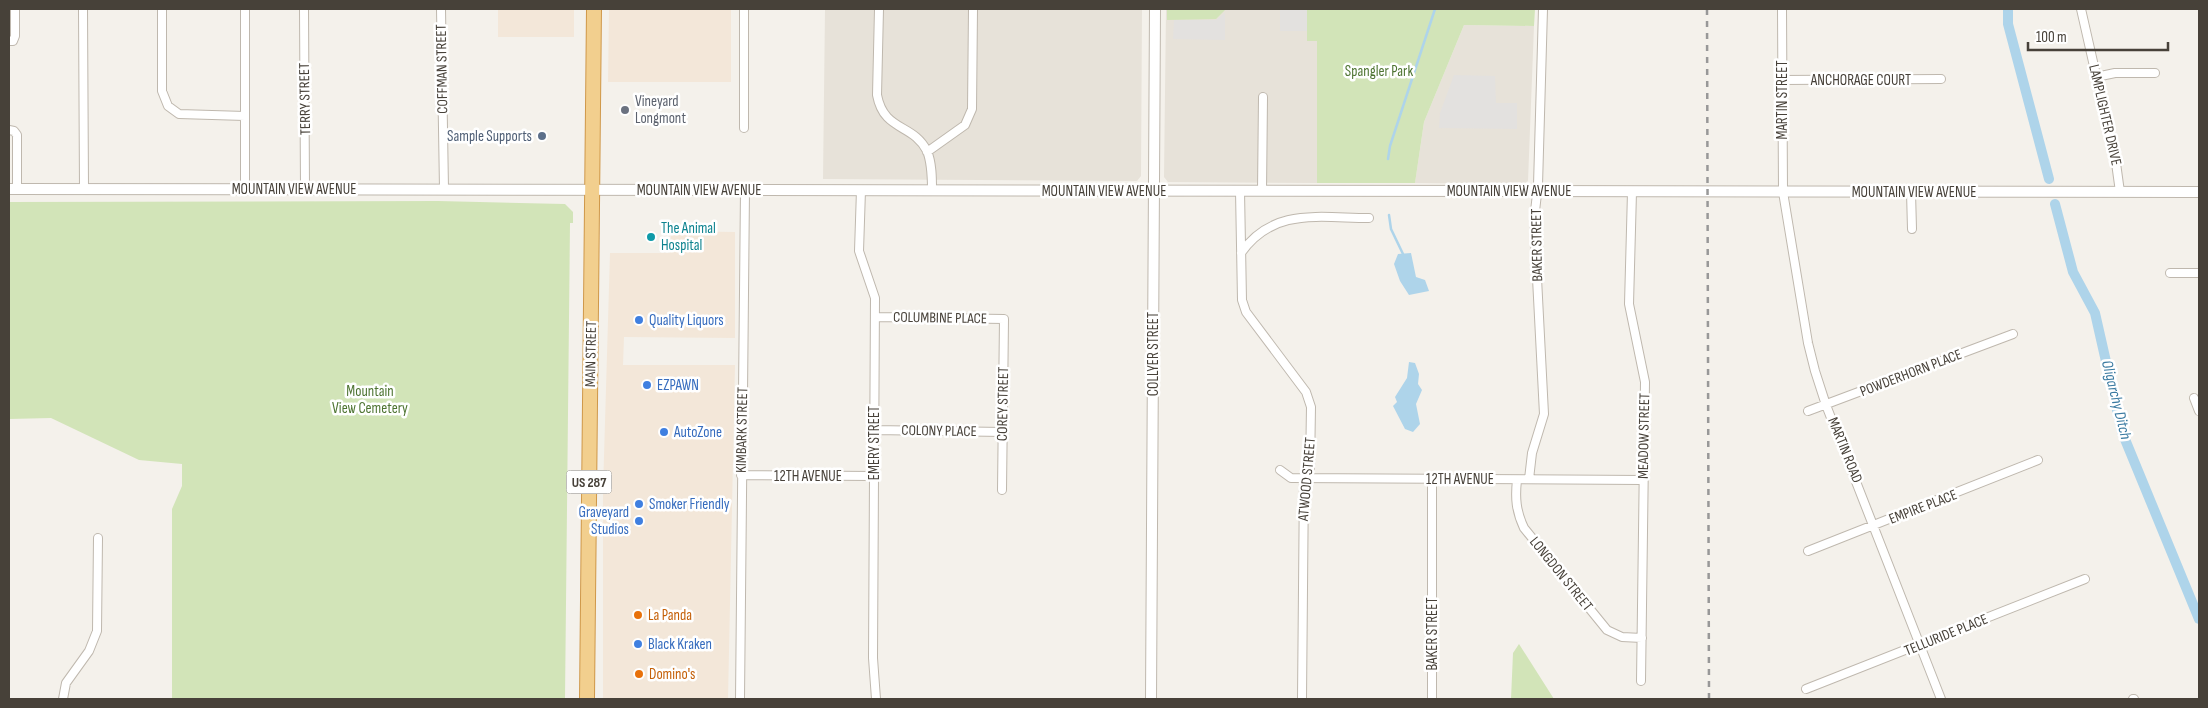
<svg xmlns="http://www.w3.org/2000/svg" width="2208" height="708" font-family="'Sofia Sans Condensed',sans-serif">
<rect width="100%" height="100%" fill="#f4f1eb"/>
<path fill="#e7e2d9" d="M 825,9 L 1142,9 L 1141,176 L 1137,181 L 823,179 Z
M 1166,9 L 1307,9 L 1308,41 L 1317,41 L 1317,183 L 1168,182 L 1164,177 Z
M 1464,25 L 1534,26 L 1528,181 L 1523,184 L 1415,183 L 1424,122 Z"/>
<path fill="#f3e7d9" d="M 498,9 L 574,9 L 574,37 L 498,37 Z
M 609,9 L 731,9 L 731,82 L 608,82 Z
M 671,231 L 735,232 L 735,338 L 624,337 L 623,365 L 735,365 L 728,699 L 603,699 L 603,490 L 610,253 L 670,253 Z"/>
<path fill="#d2e4b8" d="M 1167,9 L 1225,9 L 1225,10 L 1216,19 L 1167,20 Z
M 1307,9 L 1535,9 L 1534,26 L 1464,25 L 1424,122 L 1415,183 L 1317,183 L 1317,41 L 1307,41 Z
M 438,201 L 565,204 L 573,212 L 573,223 L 570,223 L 565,699 L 172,699 L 172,509 L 182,486 L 182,464 L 139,460 L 51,418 L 9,419 L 9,202 Z
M 1519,644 L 1554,699 L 1511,699 L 1513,653 Z"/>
<path fill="#e3e1df" d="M 1280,9 L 1307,9 L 1307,31 L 1280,31 Z
M 1225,13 L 1225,40 L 1173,39 L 1174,20 L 1216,20 Z
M 1454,75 L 1495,76 L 1496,103 L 1517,103 L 1517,129 L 1439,128 L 1440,113 Z"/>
<path fill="#aed4ea" d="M 1411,253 L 1416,277 L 1425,280 L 1429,291 L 1409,295 L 1400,281 L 1394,264 L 1398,254 Z
M 1409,362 L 1415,363 L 1419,374 L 1418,384 L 1422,390 L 1416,404 L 1420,424 L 1413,432 L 1405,429 L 1393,406 L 1397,402 L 1395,397 L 1407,378 Z"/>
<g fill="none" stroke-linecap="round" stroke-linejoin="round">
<path stroke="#aed4ea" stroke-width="2.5" d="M 1388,159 L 1390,146 L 1435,9
M 1389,215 L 1391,229 L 1403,254"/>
<path stroke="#aed4ea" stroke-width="10" d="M 2008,9 L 2008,24 L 2049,179
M 2055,204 L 2073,272 L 2095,313 L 2122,432 L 2199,619"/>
<g stroke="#bfb8ae" stroke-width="10">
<path id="minor" d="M 83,9 L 84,189
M 162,9 L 162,91 L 168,106 L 179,114 L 245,116
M 304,9 L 305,189
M 441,9 L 444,189
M 744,9 L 744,128
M 879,9 L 877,95 C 884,132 913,123 927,151 C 932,163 932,178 932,190
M 1782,9 L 1783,192 L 1808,343 L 1815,371 L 1826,405 L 1941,699
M 2081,9 L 2116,163 L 2120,192
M 9,41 L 13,41 L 15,36 L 15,9
M 2096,77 L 2115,73 L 2155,73
M 1782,80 L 1941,79
M 9,130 L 14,131 L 17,135 L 17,189
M 927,152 L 965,125 L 972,109 L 973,9
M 245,189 L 245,9
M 861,190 L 859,251 L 875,298 L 873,658 L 876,699
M 1240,191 L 1242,300 L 1246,312 L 1306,392 L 1311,407 L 1310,468 L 1304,478 L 1302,699
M 1262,191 L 1263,97
M 1632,192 L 1629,304 L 1645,382 L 1641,681
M 1911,192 L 1912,229
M 1241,253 C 1273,207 1320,218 1369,218
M 2170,273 L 2199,273
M 875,317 L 1004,319 L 1002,490
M 2194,398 L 2199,411
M 1808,411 L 2013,334
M 874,430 L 1003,432
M 1280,470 L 1291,478 L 1643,480
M 741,475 L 874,476
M 1432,479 L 1432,699
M 1529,479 L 1532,453 L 1544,414 L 1534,220 L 1538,185 L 1543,9
M 1517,480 C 1515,498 1516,511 1524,528 L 1607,630 L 1622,637 L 1642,638
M 1808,551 L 2038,460
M 1806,689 L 2085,579
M 63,699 L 66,683 L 89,651 L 97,631 L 98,538
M 740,699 L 745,190
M 2133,699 L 2134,699"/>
</g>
<g stroke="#bfb8ae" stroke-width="12">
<path id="tertiary" d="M 9,189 L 2199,192
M 1151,699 L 1155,9"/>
</g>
<g stroke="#cf984a" stroke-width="16">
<path id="trunk" d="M 587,699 L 594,9"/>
</g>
<use href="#minor" stroke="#fff" stroke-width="8"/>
<use href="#tertiary" stroke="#fff" stroke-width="10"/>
<use href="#trunk" stroke="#f2cf8e" stroke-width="14"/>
<path stroke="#989898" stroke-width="2.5" stroke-dasharray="6 6" stroke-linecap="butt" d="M 1707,9 L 1709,699"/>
</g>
<circle fill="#6b7280" stroke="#fff" stroke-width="2" cx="625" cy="110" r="5"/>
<circle fill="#5c6f8a" stroke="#fff" stroke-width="2" cx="542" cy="136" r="5"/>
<circle fill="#0f9aa8" stroke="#fff" stroke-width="2" cx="651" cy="237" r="5"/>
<g fill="#3f7fe0" stroke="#fff" stroke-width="2">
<circle cx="639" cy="320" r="5"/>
<circle cx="647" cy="385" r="5"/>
<circle cx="664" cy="432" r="5"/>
<circle cx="639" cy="504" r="5"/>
<circle cx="639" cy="521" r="5"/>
<circle cx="638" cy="644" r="5"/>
</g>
<g fill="#e8710a" stroke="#fff" stroke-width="2">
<circle cx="638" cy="615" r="5"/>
<circle cx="639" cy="674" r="5"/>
</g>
<g text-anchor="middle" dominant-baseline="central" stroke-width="5" stroke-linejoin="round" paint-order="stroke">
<rect fill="#fff" stroke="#7e7a74" stroke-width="1" x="566.5" y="470.5" width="45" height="23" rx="4"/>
<g font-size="14" font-weight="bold" fill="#474139">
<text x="589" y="482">US 287</text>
</g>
<g font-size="15" fill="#474139" stroke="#fff">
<text transform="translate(442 69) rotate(-91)">COFFMAN STREET</text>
<text x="1861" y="80">ANCHORAGE COURT</text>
<text transform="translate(305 99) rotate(-91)">TERRY STREET</text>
<text transform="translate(1782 100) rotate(-90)">MARTIN STREET</text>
<text transform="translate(2105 115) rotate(77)">LAMPLIGHTER DRIVE</text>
<text x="294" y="189">MOUNTAIN VIEW AVENUE</text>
<text x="699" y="190">MOUNTAIN VIEW AVENUE</text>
<text x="1104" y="191">MOUNTAIN VIEW AVENUE</text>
<text x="1509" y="191">MOUNTAIN VIEW AVENUE</text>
<text x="1914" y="192">MOUNTAIN VIEW AVENUE</text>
<text transform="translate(1537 245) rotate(-91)">BAKER STREET</text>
<text transform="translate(940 318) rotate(1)">COLUMBINE PLACE</text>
<text transform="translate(591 354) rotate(-89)">MAIN STREET</text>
<text transform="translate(1153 354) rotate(-90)">COLLYER STREET</text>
<text transform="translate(1911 373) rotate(-21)">POWDERHORN PLACE</text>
<text transform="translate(1003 404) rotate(-89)">COREY STREET</text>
<text transform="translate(742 430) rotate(-89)">KIMBARK STREET</text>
<text transform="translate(939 431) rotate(1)">COLONY PLACE</text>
<text transform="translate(1644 436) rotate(-89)">MEADOW STREET</text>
<text transform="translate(874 443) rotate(-90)">EMERY STREET</text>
<text transform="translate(1845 450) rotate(68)">MARTIN ROAD</text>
<text x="808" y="476">12TH AVENUE</text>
<text transform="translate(1307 479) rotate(-85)">ATWOOD STREET</text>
<text x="1460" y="479">12TH AVENUE</text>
<text transform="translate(1923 507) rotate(-21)">EMPIRE PLACE</text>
<text transform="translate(1561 574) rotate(51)">LONGDON STREET</text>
<text transform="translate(1432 634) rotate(-90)">BAKER STREET</text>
<text transform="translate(1946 635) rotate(-22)">TELLURIDE PLACE</text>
</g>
<g font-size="15" fill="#4e7432" stroke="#fff">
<text x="1379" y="71">Spangler Park</text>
<text x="370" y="391">Mountain<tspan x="370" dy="17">View Cemetery</tspan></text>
</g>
<g font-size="15" fill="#5b616d" stroke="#fff" text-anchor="start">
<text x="635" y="101">Vineyard<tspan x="635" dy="17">Longmont</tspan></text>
</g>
<g font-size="15" fill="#4e5e75" stroke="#fff" text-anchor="end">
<text x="532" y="136">Sample Supports</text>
</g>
<g font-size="15" fill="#0d838f" stroke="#fff" text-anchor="start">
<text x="661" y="228">The Animal<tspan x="661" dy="17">Hospital</tspan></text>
</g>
<g font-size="15" fill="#366cbe" stroke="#fff" text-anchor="start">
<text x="649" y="320">Quality Liquors</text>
<text x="657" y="385">EZPAWN</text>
<text x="674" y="432">AutoZone</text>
<text x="649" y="504">Smoker Friendly</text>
<text x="629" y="512" text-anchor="end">Graveyard<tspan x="629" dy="17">Studios</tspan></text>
<text x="648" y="644">Black Kraken</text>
</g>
<g font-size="15" fill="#c56008" stroke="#fff" text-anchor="start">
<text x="648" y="615">La Panda</text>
<text x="649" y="674">Domino's</text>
</g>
<g font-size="16" font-style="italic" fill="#3a7aa1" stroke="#fff">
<text transform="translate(2116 400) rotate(76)">Oligarchy Ditch</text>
</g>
</g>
<rect width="2208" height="708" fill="none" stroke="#474139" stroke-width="20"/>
<path d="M2028 42v8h140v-8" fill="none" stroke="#474139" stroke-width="2.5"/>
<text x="2036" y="42" font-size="15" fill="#474139" stroke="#ffffff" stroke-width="4" paint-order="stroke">100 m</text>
</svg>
